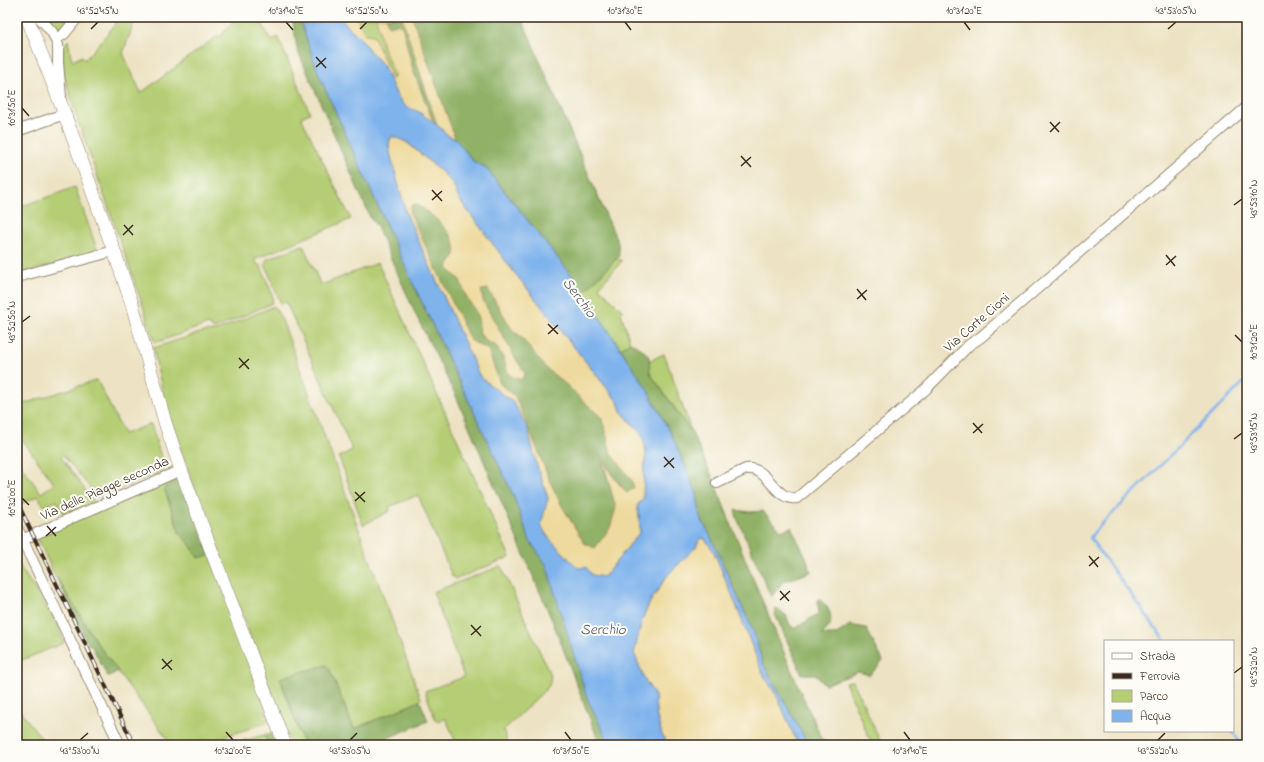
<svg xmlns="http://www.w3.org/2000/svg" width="1264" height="762" font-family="'Indie Flower',sans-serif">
<rect width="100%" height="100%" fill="#fdfcf7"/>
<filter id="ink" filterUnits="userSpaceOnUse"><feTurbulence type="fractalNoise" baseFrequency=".025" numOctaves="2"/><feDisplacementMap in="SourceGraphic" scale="8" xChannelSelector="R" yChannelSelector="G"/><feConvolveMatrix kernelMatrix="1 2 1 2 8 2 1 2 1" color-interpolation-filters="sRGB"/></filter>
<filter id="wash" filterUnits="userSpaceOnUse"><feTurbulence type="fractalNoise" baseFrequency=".012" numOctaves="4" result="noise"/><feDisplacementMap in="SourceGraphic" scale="16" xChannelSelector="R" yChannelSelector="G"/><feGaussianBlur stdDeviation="0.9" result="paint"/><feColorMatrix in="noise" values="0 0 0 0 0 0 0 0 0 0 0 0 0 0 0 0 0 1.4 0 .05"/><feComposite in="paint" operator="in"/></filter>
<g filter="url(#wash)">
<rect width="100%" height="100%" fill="#ede3c4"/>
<path fill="#b5ce74" stroke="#787c49" d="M 44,17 L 74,17 C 67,25 64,28 53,27 Z
M 118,17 L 136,17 L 123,53 L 141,93 L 217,36 L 220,37 L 236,17 L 259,17 L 271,41 L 278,37 L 310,113 L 301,117 L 351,219 L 255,259 L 257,264 L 261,266 L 273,297 L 272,303 L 214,329 L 208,324 L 155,343 L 143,306 L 78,121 L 64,76 L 63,53 L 65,44 L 68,40 L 72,61 L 82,56 L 85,60 L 114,26 Z
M 356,17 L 376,17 L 377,18 L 383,47 L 395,75 L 393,79 L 373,35 L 365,34 Z
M 75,187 L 98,252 L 17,275 L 17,208 Z
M 303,245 L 321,285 L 378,263 L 510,557 L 456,579 L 452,576 L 418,495 L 389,507 L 390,511 L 363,525 L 339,457 L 352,450 L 286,302 L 281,304 L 266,267 L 265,264 L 267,259 Z
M 617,258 L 622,261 L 599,287 L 623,311 L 621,313 L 630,342 L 621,349 L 583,293 Z
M 274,306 L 282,320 L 421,699 L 420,701 L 354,729 L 329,668 L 280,678 L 304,745 L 291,745 L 167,412 L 153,348 L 203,332 L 216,331 Z
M 664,354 L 692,433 L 650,373 L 649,361 Z
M 97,380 L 124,434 L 151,424 L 165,470 L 102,497 L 96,495 L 63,455 L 61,457 L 95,503 L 65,517 L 57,501 L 44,506 L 38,496 L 20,504 L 17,497 L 17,460 L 41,493 L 54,484 L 17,432 L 17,406 Z
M 175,477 L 180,479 L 164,488 L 180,534 L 189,543 L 198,557 L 210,555 L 269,718 L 266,723 L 199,745 L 172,745 L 99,646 L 54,574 L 37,537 Z
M 17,562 L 57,623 L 64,643 L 17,662 Z
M 501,566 L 551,676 L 549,686 L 503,731 L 506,736 L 506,745 L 486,745 L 481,742 L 475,743 L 465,741 L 463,745 L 457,745 L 446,719 L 436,721 L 425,691 L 464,677 L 433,592 Z
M 853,681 L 882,745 L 872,745 L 845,682 Z
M 17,707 L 47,745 L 17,745 Z
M 264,735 L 269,745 L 226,745 Z"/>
<path fill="#90b166" stroke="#666e42" d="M 291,17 L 299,17 L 319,75 L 409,275 L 513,495 L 530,541 L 546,564 L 587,698 L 610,745 L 600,745 L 554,625 L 456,396 L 416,315 L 377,227 L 370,217 L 297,49 L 293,22 Z
M 386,17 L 402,17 L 437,125 L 433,122 L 413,70 L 402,26 L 398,24 L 387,26 Z
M 412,17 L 521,17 L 618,243 L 619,256 L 583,293 L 573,277 L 485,167 L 473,161 L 455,138 Z
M 415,204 C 429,210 461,238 455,255 C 453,259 450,264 447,268 L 460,280 L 467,298 L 478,315 L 480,334 L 486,341 L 496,346 L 503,357 L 509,375 L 525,373 L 514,356 L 483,301 L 481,290 L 488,289 L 512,329 L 521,337 L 546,368 L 570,388 L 579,397 L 602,418 L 611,453 L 632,481 L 634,488 L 627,494 L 601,457 L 616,508 L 610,528 L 595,548 L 584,543 L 562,506 L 551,484 L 534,441 L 515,396 L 500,385 L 488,350 L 470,340 L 410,213 L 411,206 Z
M 630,342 L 642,349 L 649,357 L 650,373 L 692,433 L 711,474 L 752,576 L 798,686 L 825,745 L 807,745 L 802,733 L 763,664 L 754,633 L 709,533 L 700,517 L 697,494 L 671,434 L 647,389 L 621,349 Z
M 180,479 L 210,555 L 198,558 L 189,543 L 180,534 L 164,488 Z
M 735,510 L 750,512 L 763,511 L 781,531 L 791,527 L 806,557 L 811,572 L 784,581 L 771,597 L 737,518 Z
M 57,578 L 99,646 L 118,671 L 108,677 L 91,645 L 88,645 Z
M 818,599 C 827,604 833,614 830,625 C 828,629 824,632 822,635 L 835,635 L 850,625 L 866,628 L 883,661 L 870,675 L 858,672 L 825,685 L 815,674 L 802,674 L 775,614 L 775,608 L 786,615 L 790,625 L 795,629 L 819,613 Z
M 326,665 L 329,668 L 354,729 L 420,701 L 428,721 L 371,745 L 304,745 L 280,678 Z
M 276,731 L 281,745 L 269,745 L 264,735 Z"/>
<path fill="#eeda9e" stroke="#94825e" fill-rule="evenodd" d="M 341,17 L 356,17 L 365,34 L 373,35 L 393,79 L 395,75 L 383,48 L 376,17 L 386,17 L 388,26 L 398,24 L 402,26 L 413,70 L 433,122 L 419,112 L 405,106 L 397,96 L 383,65 L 369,50 L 363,41 L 343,21 Z
M 402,17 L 412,17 L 455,138 L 450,137 L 437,125 Z
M 392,136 L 406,142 L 443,173 L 453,184 L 459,199 L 514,272 L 618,402 L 621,411 L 643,436 L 646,452 L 644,471 L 643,499 L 637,506 L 639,515 L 640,532 L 604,577 C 594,576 585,574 577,568 C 565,558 549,539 540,525 L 548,498 L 536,463 L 528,429 L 480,377 L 406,213 L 390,153 L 389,142 ZM 415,204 C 429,210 461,238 455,255 C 453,259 449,264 447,268 L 460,280 L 467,298 L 478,315 L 480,334 L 486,341 L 496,346 L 503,357 L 509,375 L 521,380 L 525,373 L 514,356 L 483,301 L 481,290 L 488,289 L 512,329 L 521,337 L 546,368 L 570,388 L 579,397 L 602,418 L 611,453 L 632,481 L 634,488 L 627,493 L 614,478 L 599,454 L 604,465 L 616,508 L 610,528 L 595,548 L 584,543 L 562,506 L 551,484 L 534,441 L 515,396 L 500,384 L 488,350 L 470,340 L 410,213 L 411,206 Z
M 704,538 L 713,550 L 733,597 L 762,672 L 778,698 L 798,745 L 668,745 L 662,735 L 656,714 L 655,696 L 644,678 L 634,653 L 642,620 L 650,602 L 667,576 L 696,547 L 699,539 Z"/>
<path fill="#7fb3ec" stroke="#5d6e85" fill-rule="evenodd" d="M 299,17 L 341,17 L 343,21 L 363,41 L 369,50 L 383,65 L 397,96 L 405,106 L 419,112 L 437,125 L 450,137 L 455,138 L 473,161 L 485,167 L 573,277 L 647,389 L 671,434 L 697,494 L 700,517 L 709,533 L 754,633 L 763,664 L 802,733 L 807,745 L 798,745 L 778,698 L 762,672 L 733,597 L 713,550 L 704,538 L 699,540 L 696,547 L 667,576 L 650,602 L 642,620 L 634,653 L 644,678 L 655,696 L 656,714 L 662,735 L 668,745 L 610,745 L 587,698 L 546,564 L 530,541 L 513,495 L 409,275 L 319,75 ZM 392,136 L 407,142 L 443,173 L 453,184 L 459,199 L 514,272 L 618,402 L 621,411 L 643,436 L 646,452 L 644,471 L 643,499 L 637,506 L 639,515 L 640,532 L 604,577 L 592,575 L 586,567 L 578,568 L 547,536 L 541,525 L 548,498 L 536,463 L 528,429 L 514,403 L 480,377 L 406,213 L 390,153 L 389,142 Z"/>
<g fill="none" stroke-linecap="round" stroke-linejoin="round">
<path stroke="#7fb3ec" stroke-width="2.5" d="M 1165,641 L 1090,538 L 1095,531 L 1247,379
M 1232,731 L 1243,745"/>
</g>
</g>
<g filter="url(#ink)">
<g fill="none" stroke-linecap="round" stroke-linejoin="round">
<g stroke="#948671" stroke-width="12">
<path id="minor" d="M 39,17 L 52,32 L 58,45 L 58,63 L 61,97
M 56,39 L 64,34 L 78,17
M 17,131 L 64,114
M 17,277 L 114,251
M 717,483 L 746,469 C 769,466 774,501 797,498 L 925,390 L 969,345 L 981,337 L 1247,107
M 17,528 L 120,745
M 17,542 L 181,470"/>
</g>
<g stroke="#948671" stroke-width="14">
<path id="major" d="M 27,17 L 62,107 L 114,251 L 132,304 L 165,422 L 181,470 L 285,745"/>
</g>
<use href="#minor" stroke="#fff" stroke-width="10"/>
<use href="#major" stroke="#fff" stroke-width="13"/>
<g stroke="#3b2a1e" stroke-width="4">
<path id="rail" d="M 17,502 L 134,745"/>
</g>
<use href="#rail" stroke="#fdfcf7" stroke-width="2.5" stroke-dasharray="8" stroke-linecap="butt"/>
</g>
</g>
<path fill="none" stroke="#3b2a1e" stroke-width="1.5" d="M 286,22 L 293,30M 625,22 L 631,30M 964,22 L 970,30M 91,29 L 98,22M 360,29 L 367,22M 1168,29 L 1176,22M 316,57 L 326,68M 316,67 L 326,58M 22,108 L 29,116M 1050,122 L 1059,132M 1050,132 L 1060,122M 741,156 L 751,167M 741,166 L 751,157M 432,190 L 442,201M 432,200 L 442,191M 1234,205 L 1242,199M 124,225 L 133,235M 123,235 L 133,225M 1166,255 L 1175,266M 1166,265 L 1176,256M 857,289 L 866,300M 857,299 L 867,290M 22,322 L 30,316M 548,324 L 558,334M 548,334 L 558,325M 1235,335 L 1242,342M 239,358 L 249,369M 239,368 L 249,359M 973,423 L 982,433M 973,433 L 983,424M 1234,439 L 1242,433M 664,457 L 674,468M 664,467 L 674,458M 355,492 L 365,502M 22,498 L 29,505M 355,501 L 365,492M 47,526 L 56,536M 46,536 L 56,527M 1089,556 L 1098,567M 1089,566 L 1099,557M 780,591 L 789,601M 780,600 L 790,591M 471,625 L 481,636M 471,635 L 481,626M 162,659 L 172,670M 162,669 L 172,660M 1234,673 L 1242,667M 226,732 L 233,740M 565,732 L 571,740M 904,732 L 910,740M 80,740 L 88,733M 350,740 L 357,733M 1158,740 L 1165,733"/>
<g text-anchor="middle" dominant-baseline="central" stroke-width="4" stroke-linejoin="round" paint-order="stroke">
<g font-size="14" fill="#3b2a1e" stroke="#fdfcf7">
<text transform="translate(977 323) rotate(-41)">Via Corte Cioni</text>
<text transform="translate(105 489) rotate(-24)">Via delle Piagge seconda</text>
</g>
<g font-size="15" font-style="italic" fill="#535a66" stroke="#fdfcf7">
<text transform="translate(579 298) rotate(53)">Serchio</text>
<text x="603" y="630">Serchio</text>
</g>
</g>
<rect width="1264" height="762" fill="none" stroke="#fdfcf7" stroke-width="44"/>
<rect x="1104" y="640" width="130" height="92" fill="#fdfcf7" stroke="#afa8a0"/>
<rect x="1112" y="653" width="20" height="6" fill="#ffffff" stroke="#afa8a0"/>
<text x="1140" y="660" font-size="12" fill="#3b2a1e">Strada</text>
<rect x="1112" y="673" width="20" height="6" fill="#3b2a1e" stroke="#afa8a0"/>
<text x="1140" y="680" font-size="12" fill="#3b2a1e">Ferrovia</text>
<rect x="1112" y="690" width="20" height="12" fill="#b5ce74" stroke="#afa8a0"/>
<text x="1140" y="700" font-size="12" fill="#3b2a1e">Parco</text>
<rect x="1112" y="710" width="20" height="12" fill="#7fb3ec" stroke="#afa8a0"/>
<text x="1140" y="720" font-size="12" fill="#3b2a1e">Acqua</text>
<rect x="22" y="22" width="1220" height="718" fill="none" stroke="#3b2a1e" stroke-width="1.5"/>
<g font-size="10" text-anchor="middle" fill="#3b2a1e">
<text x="98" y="14">43°52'45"N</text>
<text x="286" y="14">10°31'40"E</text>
<text x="367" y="14">43°52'50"N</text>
<text x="625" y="14">10°31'30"E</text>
<text x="964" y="14">10°31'20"E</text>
<text x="1176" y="14">43°53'05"N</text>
<text transform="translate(11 108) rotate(-90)" y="4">10°31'50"E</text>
<text transform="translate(1253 199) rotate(-90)" y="4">43°53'10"N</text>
<text transform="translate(11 322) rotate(-90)" y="4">43°52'50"N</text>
<text transform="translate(1253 342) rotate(-90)" y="4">10°31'20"E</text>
<text transform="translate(1253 433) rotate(-90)" y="4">43°53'15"N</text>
<text transform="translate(11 498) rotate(-90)" y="4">10°32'00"E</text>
<text transform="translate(1253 667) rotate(-90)" y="4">43°53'20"N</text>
<text x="80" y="754">43°53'00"N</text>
<text x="233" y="754">10°32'00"E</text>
<text x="350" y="754">43°53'05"N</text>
<text x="571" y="754">10°31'50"E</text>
<text x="910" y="754">10°31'40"E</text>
<text x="1158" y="754">43°53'20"N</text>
</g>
</svg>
